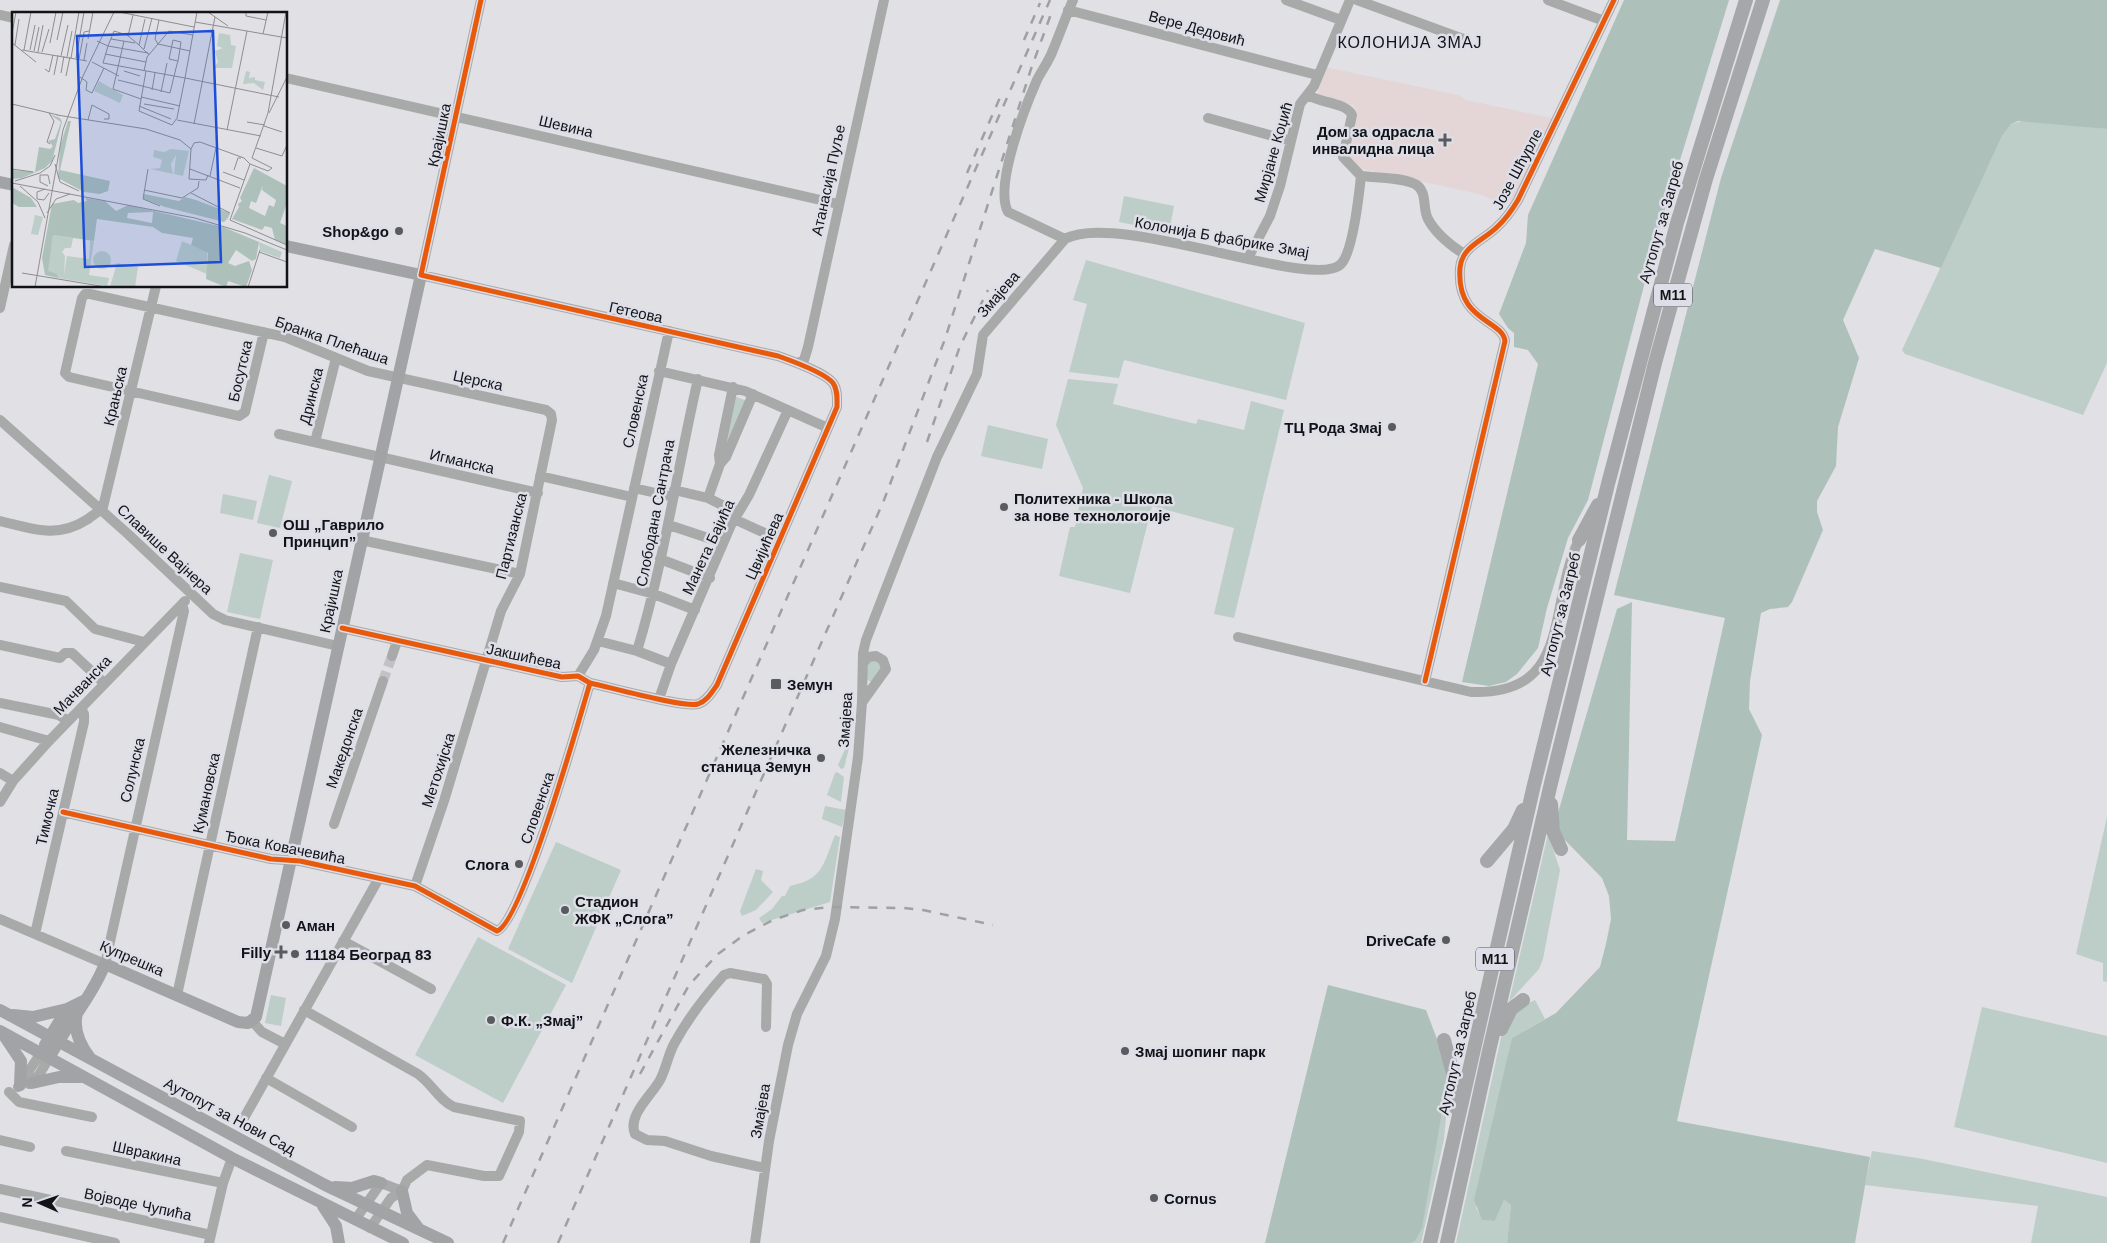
<svg xmlns="http://www.w3.org/2000/svg" width="2107" height="1243" font-family="Helvetica,sans-serif">
<rect width="100%" height="100%" fill="#e0e0e5"/>
<path fill="#e4d6d6" d="M 1325,67 L 1458,95 L 1466,100 L 1552,118 L 1513,199 L 1505,203 L 1495,201 L 1479,194 L 1363,169 L 1346,159 L 1355,110 L 1353,105 L 1321,99 L 1317,96 Z"/>
<path fill="#bdcdc7" d="M 2026,120 L 2107,129 L 2107,363 L 2083,415 L 1905,354 L 1902,350 L 2002,136 L 2011,124 Z
M 1124,196 L 1174,206 L 1169,232 L 1119,222 Z
M 1086,260 L 1305,323 L 1286,400 L 1124,360 L 1119,378 L 1069,372 L 1087,304 L 1073,300 Z
M 1068,379 L 1118,384 L 1113,404 L 1196,424 L 1198,419 L 1244,430 L 1251,401 L 1284,410 L 1234,618 L 1214,614 L 1234,528 L 1152,506 L 1130,593 L 1059,576 L 1070,527 L 1075,527 L 1083,488 L 1056,425 Z
M 734,396 L 747,401 L 724,453 Z
M 988,425 L 1048,439 L 1042,469 L 981,456 Z
M 269,475 L 292,481 L 280,528 L 257,523 Z
M 223,494 L 257,501 L 253,520 L 220,513 Z
M 240,553 L 273,560 L 260,619 L 227,612 Z
M 874,658 L 884,667 L 873,682 L 869,681 L 865,676 L 866,663 Z
M 849,725 L 849,748 L 844,768 L 841,769 L 838,765 L 846,747 Z
M 837,772 L 844,777 L 841,802 L 827,795 L 835,773 Z
M 825,806 L 846,810 L 842,827 L 822,819 Z
M 2107,817 L 2107,982 L 2103,981 L 2103,963 L 2076,954 Z
M 1548,834 L 1560,870 L 1543,959 L 1539,969 L 1509,1002 Z
M 835,835 L 840,837 L 830,902 L 762,923 L 759,918 L 772,909 L 782,896 L 785,896 L 790,886 C 824,879 823,864 835,835 Z
M 556,842 L 621,870 L 572,983 L 508,949 Z
M 756,869 L 763,871 L 761,880 L 773,892 L 756,910 L 742,916 L 740,911 Z
M 478,937 L 566,985 L 503,1103 L 415,1055 Z
M 271,995 L 286,998 L 281,1026 L 265,1023 Z
M 1535,1000 L 1545,1019 L 1512,1038 L 1476,1208 L 1483,1220 L 1495,1221 L 1504,1200 L 1511,1205 L 1507,1243 L 1456,1243 L 1504,1024 L 1522,1006 Z
M 1982,1007 L 2107,1036 L 2107,1163 L 1954,1127 Z
M 1449,1087 L 1444,1139 L 1421,1243 L 1411,1243 L 1415,1241 L 1446,1088 Z
M 1872,1151 L 1923,1159 L 2107,1197 L 2107,1243 L 2031,1243 L 2038,1206 L 1865,1185 Z"/>
<path fill="#adc0b9" d="M 1624,0 L 1729,0 L 1658,232 L 1588,500 L 1568,538 L 1547,608 L 1538,648 L 1517,674 L 1506,682 L 1489,686 L 1462,682 L 1538,364 L 1528,350 L 1514,347 L 1514,333 L 1508,328 L 1499,314 L 1526,243 L 1528,215 Z
M 1780,0 L 2107,0 L 2107,129 L 2018,121 L 2011,124 L 2002,136 L 1941,268 L 1875,249 L 1843,320 L 1859,358 L 1838,427 L 1836,466 L 1817,501 L 1817,512 L 1823,530 L 1792,602 L 1788,607 L 1770,609 L 1761,613 L 1750,681 L 1749,709 L 1762,735 L 1677,1121 L 1870,1157 L 1855,1243 L 1507,1243 L 1511,1205 L 1504,1200 L 1495,1221 L 1482,1220 L 1474,1200 L 1512,1038 L 1556,1013 L 1600,967 L 1606,944 L 1611,919 L 1609,896 L 1602,878 L 1560,835 L 1558,813 L 1617,609 L 1632,602 L 1627,840 L 1675,841 L 1725,618 L 1614,595 L 1721,178 Z
M 1328,985 L 1426,1010 L 1443,1055 L 1449,1087 L 1446,1088 L 1422,1228 L 1415,1241 L 1411,1243 L 1265,1243 Z"/>
<g fill="none" stroke-linecap="round" stroke-linejoin="round">
<path stroke="#c1c1c6" stroke-width="10" stroke-dasharray="10 5" stroke-linecap="butt" d="M 383,681 L 392,656"/>
<path stroke="#a8aaaa" stroke-width="10" d="M 1286,0 L 1341,20
M 1357,0 L 1466,40
M 1548,0 L 1604,21
M 1068,10 L 1317,75
M 0,15 L 14,18
M 286,78 L 838,204
M 1208,118 L 1291,141
M 1361,176 C 1377,178 1400,177 1415,184 C 1428,191 1422,208 1428,219 C 1436,234 1450,245 1464,254
M 1065,239 C 1117,210 1314,292 1341,264 C 1353,252 1359,195 1361,176 L 1343,157 L 1352,115 C 1346,102 1319,103 1308,95
M 1065,239 L 1008,212 C 994,186 1025,107 1037,80 C 1042,70 1049,61 1053,50 C 1060,33 1066,16 1073,0
M 1248,258 L 1270,216 L 1280,186 L 1300,104 L 1314,86 L 1350,0
M 0,308 L 14,245
M 264,332 L 245,412 L 239,416 L 69,377 L 65,373 L 82,298 L 85,294 L 90,294 L 285,337 L 368,371 L 546,410 L 551,414 L 552,420 L 520,574 L 501,611 L 444,801 L 415,886
M 798,363 L 804,360 L 808,347 L 884,0
M 659,371 L 745,391 L 828,428
M 0,420 L 128,534 L 213,614 L 225,620 L 338,646
M 279,434 L 538,493
M 315,442 L 336,358
M 720,464 L 719,455 L 733,387
M 540,476 L 632,497
M 634,488 L 673,497
M 674,490 L 708,498 L 738,513
M 708,498 L 720,464 L 726,457 L 753,394
M 734,519 L 780,540
M 0,521 C 33,529 57,539 88,519 C 93,515 99,512 103,507 L 156,286
M 669,525 L 723,543
M 361,540 L 520,574
M 660,559 L 710,578
M 613,583 L 654,594 L 695,610
M 0,587 L 66,601 L 95,629 L 144,642
M 342,628 L 562,677 L 578,676 L 590,683 C 609,687 684,708 698,704 C 707,701 712,692 717,685 L 837,407 C 837,399 838,390 833,383 C 824,372 792,361 778,356 L 421,275 L 481,0
M 1238,637 L 1471,692 C 1574,696 1547,604 1579,540
M 598,641 L 637,651 L 671,664
M 0,645 L 60,658 L 65,653 L 72,653 L 104,683
M 637,651 C 664,562 677,470 698,379
M 392,656 L 397,641
M 578,676 L 594,650 L 606,616 L 669,331
M 1425,681 L 1505,341 C 1502,319 1456,322 1460,268 C 1462,246 1483,241 1497,227 C 1506,219 1512,210 1518,200 L 1614,0
M 659,699 L 671,664 L 731,525 L 749,495 L 788,410
M 863,701 L 886,669 L 883,660 L 876,656 L 868,657 L 863,663
M 0,703 L 59,715 L 68,721
M 0,727 L 49,741
M 0,773 L 13,781
M 0,802 L 13,781 L 49,741 L 185,601
M 63,812 L 271,859 L 300,861 L 415,886 L 497,931 C 521,924 580,717 590,683
M 334,824 L 383,681
M 0,919 L 105,964 L 184,611 L 182,604
M 35,934 L 84,722 L 84,714 L 81,708
M 343,941 L 431,989
M 177,995 L 258,627
M 304,1010 L 418,1074 C 432,1084 439,1100 454,1107 L 520,1121 L 519,1132 L 499,1176 L 484,1176 L 427,1165 L 407,1180 L 402,1191
M 252,1021 L 262,1032 L 285,1044
M 266,1078 L 352,1127
M 29,1084 L 39,1075 L 49,1058
M 18,1087 L 41,1053
M 9,1092 L 19,1102 L 92,1117
M 244,1118 L 379,878
M 0,1140 L 30,1147
M 66,1151 L 223,1183
M 765,1168 L 711,1156 L 665,1141 L 647,1140 L 635,1134 C 627,1115 652,1095 660,1080 C 666,1069 668,1055 674,1044 C 687,1020 706,995 724,975 L 730,973 L 764,979 L 767,984 L 766,1027
M 0,1189 L 211,1235
M 0,1217 L 115,1243
M 355,1220 L 381,1183 L 402,1191
M 370,1228 L 391,1198 L 402,1191
M 209,1243 L 223,1183 L 232,1158
M 755,1243 L 769,1141 L 788,1045 L 797,1014 L 826,956 L 835,919 L 858,757 L 862,702 L 863,653 L 866,640 L 937,457 L 977,374 L 983,335 L 1065,239"/>
<path stroke="#a1a3a4" stroke-width="12" d="M 0,182 L 14,185
M 0,1010 L 325,1185 L 448,1243
M 77,1013 C 73,1029 80,1045 90,1058
M 13,1015 L 33,1017 L 67,1009
M 0,1031 L 232,1158 L 403,1243
M 5,1037 L 21,1061 L 20,1085
M 45,1045 L 67,1009 L 83,1001
M 49,1058 C 66,1026 91,998 105,964 L 238,1022 L 248,1023 L 256,1017 L 421,275 L 286,246
M 32,1083 L 59,1077 L 81,1077
M 335,1187 L 352,1188 L 374,1181 L 381,1183
M 402,1191 L 407,1213 L 419,1229
M 323,1206 L 336,1226 L 339,1243"/>
<path stroke="#a5a7a9" stroke-width="14" d="M 1579,540 L 1598,505
M 1551,804 L 1553,831 L 1561,849
M 1487,861 L 1514,829 L 1523,810
M 1501,1029 L 1511,1009 L 1523,1000
M 1444,1040 L 1454,1077 L 1456,1108
M 1430,1243 L 1533,789 L 1608,484 L 1677,223 L 1746,0
M 1447,1243 L 1489,1051 L 1551,783 L 1655,363 L 1706,179 L 1763,0"/>
<path stroke="#9fa0a2" stroke-width="2.5" stroke-dasharray="9 9" stroke-linecap="butt" d="M 1024,40 L 1040,3
M 967,173 L 1002,93
M 927,442 L 960,346 L 988,290
M 640,1074 L 689,985 L 718,954 L 744,935 L 773,920 L 803,910 L 831,907 L 904,908 L 923,910 L 993,925
M 503,1243 L 1050,0
M 558,1243 L 884,500 L 945,339 L 1031,69 L 1051,14"/>
<g stroke="#dddee8" stroke-width="8">
<path id="cycleway" d="M 342,628 L 562,677 L 578,676 L 590,683 C 609,687 684,708 698,704 C 707,701 712,692 717,685 L 837,407 C 837,399 838,390 833,383 C 824,372 792,361 778,356 L 421,275 L 481,0
M 1425,681 L 1505,341 C 1502,319 1456,322 1460,268 C 1462,246 1483,241 1497,227 C 1506,219 1512,210 1518,200 L 1614,0
M 63,812 L 271,859 L 300,861 L 415,886 L 497,931 C 521,924 580,717 590,683"/>
</g>
<use href="#cycleway" stroke="#e8590c" stroke-width="5"/>
</g>
<g fill="#5a5b5e" stroke="#dddee8" stroke-width="2">
<path d="M1442.5 132.5h5v5h5v5h-5v5h-5v-5h-5v-5h5z"/>
<circle cx="399" cy="231" r="5"/>
<circle cx="1392" cy="427" r="5"/>
<circle cx="1004" cy="507" r="5"/>
<circle cx="273" cy="533" r="5"/>
<rect x="770" y="678" width="12" height="12" rx="2.5"/>
<circle cx="821" cy="758" r="5"/>
<circle cx="519" cy="864" r="5"/>
<circle cx="565" cy="910" r="5"/>
<circle cx="286" cy="925" r="5"/>
<circle cx="1446" cy="940" r="5"/>
<path d="M278.5 944.5h5v5h5v5h-5v5h-5v-5h-5v-5h5z"/>
<circle cx="295" cy="954" r="5"/>
<circle cx="491" cy="1020" r="5"/>
<circle cx="1125" cy="1051" r="5"/>
<circle cx="1154" cy="1198" r="5"/>
</g>
<g text-anchor="middle" dominant-baseline="central" stroke-width="5" stroke-linejoin="round" paint-order="stroke">
<g fill="#dddee8" stroke="#4f5055" stroke-width="1">
<rect x="1654" y="283.5" width="38" height="23" rx="4"/>
<rect x="1476" y="947.5" width="38" height="23" rx="4"/>
</g>
<g font-size="14" font-weight="bold" fill="#121316">
<text x="1673" y="295">M11</text>
<text x="1495" y="959">M11</text>
</g>
<g font-size="15" fill="#121316" stroke="#dddee8">
<text transform="translate(1197 28) rotate(15)">Вере Дедовић</text>
<text transform="translate(566 126) rotate(13)">Шевина</text>
<text transform="translate(439 135) rotate(-78)">Крајишка</text>
<text transform="translate(1273 152) rotate(-74)">Мирјане Коџић</text>
<text transform="translate(1517 169) rotate(-62)">Јозе Шћурле</text>
<text transform="translate(828 180) rotate(-78)">Атанасија Пуље</text>
<text transform="translate(1661 222) rotate(-74)">Аутопут за Загреб</text>
<text transform="translate(1222 237) rotate(10)">Колонија Б фабрике Змај</text>
<text transform="translate(998 294) rotate(-49)">Змајева</text>
<text transform="translate(636 312) rotate(12)">Гетеова</text>
<text transform="translate(332 340) rotate(19)">Бранка Плећаша</text>
<text transform="translate(240 371) rotate(-77)">Босутска</text>
<text transform="translate(478 380) rotate(12)">Церска</text>
<text transform="translate(115 396) rotate(-77)">Крањска</text>
<text transform="translate(311 396) rotate(-76)">Дринска</text>
<text transform="translate(635 411) rotate(-78)">Словенска</text>
<text transform="translate(462 461) rotate(13)">Игманска</text>
<text transform="translate(655 513) rotate(-79)">Слободана Сантрача</text>
<text transform="translate(511 536) rotate(-76)">Партизанска</text>
<text transform="translate(764 546) rotate(-66)">Цвијићева</text>
<text transform="translate(708 547) rotate(-65)">Манета Бајића</text>
<text transform="translate(165 549) rotate(43)">Славише Вајнера</text>
<text transform="translate(331 601) rotate(-78)">Крајишка</text>
<text transform="translate(1560 614) rotate(-76)">Аутопут за Загреб</text>
<text transform="translate(524 656) rotate(12)">Јакшићева</text>
<text transform="translate(82 685) rotate(-46)">Мачванска</text>
<text transform="translate(845 720) rotate(-86)">Змајева</text>
<text transform="translate(344 748) rotate(-71)">Македонска</text>
<text transform="translate(132 770) rotate(-77)">Солунска</text>
<text transform="translate(438 770) rotate(-72)">Метохијска</text>
<text transform="translate(206 793) rotate(-78)">Кумановска</text>
<text transform="translate(537 808) rotate(-71)">Словенска</text>
<text transform="translate(47 817) rotate(-77)">Тимочка</text>
<text transform="translate(285 847) rotate(11)">Ђока Ковачевића</text>
<text transform="translate(132 958) rotate(23)">Купрешка</text>
<text transform="translate(1457 1053) rotate(-77)">Аутопут за Загреб</text>
<text transform="translate(760 1111) rotate(-80)">Змајева</text>
<text transform="translate(230 1116) rotate(28)">Аутопут за Нови Сад</text>
<text transform="translate(147 1153) rotate(12)">Швракина</text>
<text transform="translate(138 1204) rotate(12)">Војводе Чупића</text>
</g>
<g font-size="15" font-weight="bold" fill="#121316" stroke="#dddee8" text-anchor="start">
<text x="1434" y="131" text-anchor="end">Дом за одрасла<tspan x="1434" dy="17">инвалидна лица</tspan></text>
<text x="389" y="231" text-anchor="end">Shop&amp;go</text>
<text x="1382" y="427" text-anchor="end">ТЦ Рода Змај</text>
<text x="1014" y="498">Политехника - Школа<tspan x="1014" dy="17">за нове технологоије</tspan></text>
<text x="283" y="524">ОШ „Гаврило<tspan x="283" dy="17">Принцип”</tspan></text>
<text x="787" y="684">Земун</text>
<text x="811" y="749" text-anchor="end">Железничка<tspan x="811" dy="17">станица Земун</tspan></text>
<text x="509" y="864" text-anchor="end">Слога</text>
<text x="575" y="901">Стадион<tspan x="575" dy="17">ЖФК „Слога”</tspan></text>
<text x="296" y="925">Аман</text>
<text x="1436" y="940" text-anchor="end">DriveCafe</text>
<text x="271" y="952" text-anchor="end">Filly</text>
<text x="305" y="954">11184 Београд 83</text>
<text x="501" y="1020">Ф.К. „Змај”</text>
<text x="1135" y="1051">Змај шопинг парк</text>
<text x="1164" y="1198">Cornus</text>
</g>
<g font-size="16" letter-spacing="1" fill="#121316" stroke="#dddee8">
<text x="1410" y="42">КОЛОНИЈА ЗМАЈ</text>
</g>
</g>
<g transform="translate(12 12)">
<rect width="275" height="275" fill="#e0e0e5"/>
<path d="M 207,21 L 218,23 L 219,33 L 224,34 L 220,56 L 202,56 L 206,50 L 203,39 L 211,36 L 205,34 ZM 234,59 L 238,60 L 237,66 L 243,65 L 243,68 L 253,70 L 251,78 L 242,71 L 231,72 ZM 87,69 L 111,83 L 108,91 L 82,79 ZM 159,137 L 177,139 L 171,164 L 162,162 L 164,143 L 159,152 L 161,162 L 138,157 L 148,156 L 150,148 L 141,145 L 142,138 L 152,140 ZM 23,203 L 31,205 L 26,223 L 19,222 ZM 41,223 L 61,226 L 59,236 L 53,236 L 50,240 L 53,244 L 52,263 L 55,244 L 77,247 L 78,228 L 82,229 L 77,263 L 97,266 L 95,274 L 46,266 L 35,260 ZM 170,229 L 195,240 L 195,262 L 164,249 ZM 247,230 L 270,240 L 268,246 L 248,239 ZM81 248a9 9 0 1 1 18 0a9 9 0 1 1-18 0ZM 105,251 L 126,255 L 123,275 L 98,275 Z" fill="#bdcdc7"/>
<path d="M 37,102 L 48,106 L 50,110 L 40,149 L 33,156 L 10,166 L 0,167 L 0,158 L 23,160 L 27,135 L 38,137 L 41,134 L 36,129 L 43,127 L 49,110 ZM 56,109 L 59,109 L 48,158 L 98,169 L 96,179 L 88,182 L 72,180 L 46,166 L 48,135 ZM 242,156 L 275,174 L 275,191 L 268,211 L 275,214 L 275,233 L 263,228 L 260,216 L 253,214 L 250,218 L 220,207 L 227,195 L 226,192 L 230,189 L 228,186 ZM 251,173 L 250,178 L 264,188 L 262,195 L 257,193 L 253,204 L 237,196 L 239,189 L 244,191 ZM 0,175 L 19,186 L 25,195 L 7,195 L 0,191 ZM 132,182 L 167,189 L 173,185 L 184,188 L 218,201 L 216,206 L 212,210 L 153,195 L 132,187 ZM 73,186 L 93,189 L 104,199 L 116,193 L 211,215 L 247,230 L 244,247 L 240,249 L 224,238 L 216,251 L 223,254 L 237,249 L 240,258 L 234,275 L 216,269 L 214,275 L 194,267 L 196,241 L 179,233 L 181,226 L 150,221 L 141,215 L 85,207 L 82,229 L 41,223 L 36,259 L 45,262 L 46,266 L 33,263 L 30,246 L 40,192 L 62,188 L 66,191 L 75,189 ZM 141,200 L 140,211 L 115,206 L 116,201 Z" fill="#adc0b9" fill-rule="evenodd"/>
<path fill="none" stroke="#8e8e92" stroke-width="1" d="M 107,0 L 182,15M 196,0 L 216,14M 234,0 L 234,4 L 254,8M 183,10 L 275,26M 0,21 L 4,0M 251,22 L 256,0M 116,24 L 121,3M 76,27 L 81,0M 99,27 L 123,31M 45,28 L 51,0M 85,29 L 96,34 L 91,51 L 173,66 L 185,0M 112,29 L 101,77 L 129,87M 0,31 L 24,50M 38,31 L 44,0M 146,32 L 178,39M 146,32 L 143,27 L 147,8M 3,33 L 7,7M 127,33 L 133,7M 132,37 L 140,6M 10,38 L 75,49M 12,38 L 19,0M 18,38 L 23,13M 22,39 L 27,15M 26,40 L 31,13M 30,40 L 37,17M 136,41 L 96,34 L 102,19 L 115,23 L 127,33 L 134,40 L 136,41 L 137,43M 93,42 L 134,50M 49,44 L 56,13M 55,45 L 60,19M 59,46 L 67,0M 64,46 L 72,0M 67,47 L 72,20 L 77,19M 72,48 L 75,31M 80,50 L 107,64M 33,57 L 37,60 L 41,43M 112,59 L 128,64M 132,59 L 135,45 L 157,19 L 181,23M 134,59 L 127,99 L 160,113 L 165,106 L 173,66 L 267,85M 49,61 L 52,44M 42,63 L 46,43M 54,64 L 58,45M 68,65 L 75,70 L 74,78 L 80,81 L 92,56M 106,68 L 158,81 L 165,52 L 166,49 L 167,43 L 169,30 L 161,28 L 157,47 L 166,49M 140,78 L 143,61M 149,80 L 155,51M 129,85 L 168,94M 0,92 L 46,103M 132,92 L 162,97M 127,94 L 159,107M 37,101 L 42,109 L 35,130 L 38,132M 257,101 L 275,65M 45,103 L 134,117 L 168,128 L 179,137M 76,108 L 80,93 L 97,102 L 97,107 L 92,107M 165,108 L 249,124M 235,110 L 253,113M 182,112 L 203,5M 252,114 L 270,120M 215,118 L 235,19M 244,136 L 270,144 L 275,133M 179,137 L 182,131 L 188,130 L 232,146 L 238,152M 179,137 L 177,167 L 194,168 L 196,163M 43,152 L 48,170 L 67,179M 238,152 L 256,159 L 260,156 L 240,146 L 256,101 L 274,0M 238,152 L 218,208 L 275,233M 0,157 L 21,160M 136,157 L 131,187 L 148,194M 178,157 L 228,176M 222,158 L 226,146 L 229,146M 211,160 L 232,168M 198,164 L 204,136M 3,169 L 28,161 L 38,154 L 43,143M 0,171 L 183,206 L 233,221 L 275,238M 8,174 L 26,190 L 33,206M 36,174 L 28,170 L 28,163 L 36,163 L 38,172M 33,177 L 25,180 L 25,187 L 32,188 L 37,181M 132,178 L 170,186 L 186,176 L 187,169M 179,181 L 218,201M 35,201 L 44,187 L 58,182M 247,240 L 275,250M 10,261 L 94,275M 23,275 L 51,118 L 71,64 L 102,0M 236,275 L 248,238"/>
<path fill="#1d4ed8" fill-opacity="0.15" stroke="#1d4ed8" stroke-width="2.5" d="M 201,19 L 209,250 L 73,255 L 65,24 Z"/>
<rect width="275" height="275" fill="none" stroke="#121316" stroke-width="2.5"/>
</g>
<g transform="translate(40 1203) rotate(272)" stroke="#dddee8" stroke-width="4" paint-order="stroke">
<path d="M0-4L9 19L0 12L-9 19Z" fill="#121316"/>
<text y="-8" font-size="14" font-weight="bold" text-anchor="middle" fill="#121316">N</text>
</g>
</svg>
